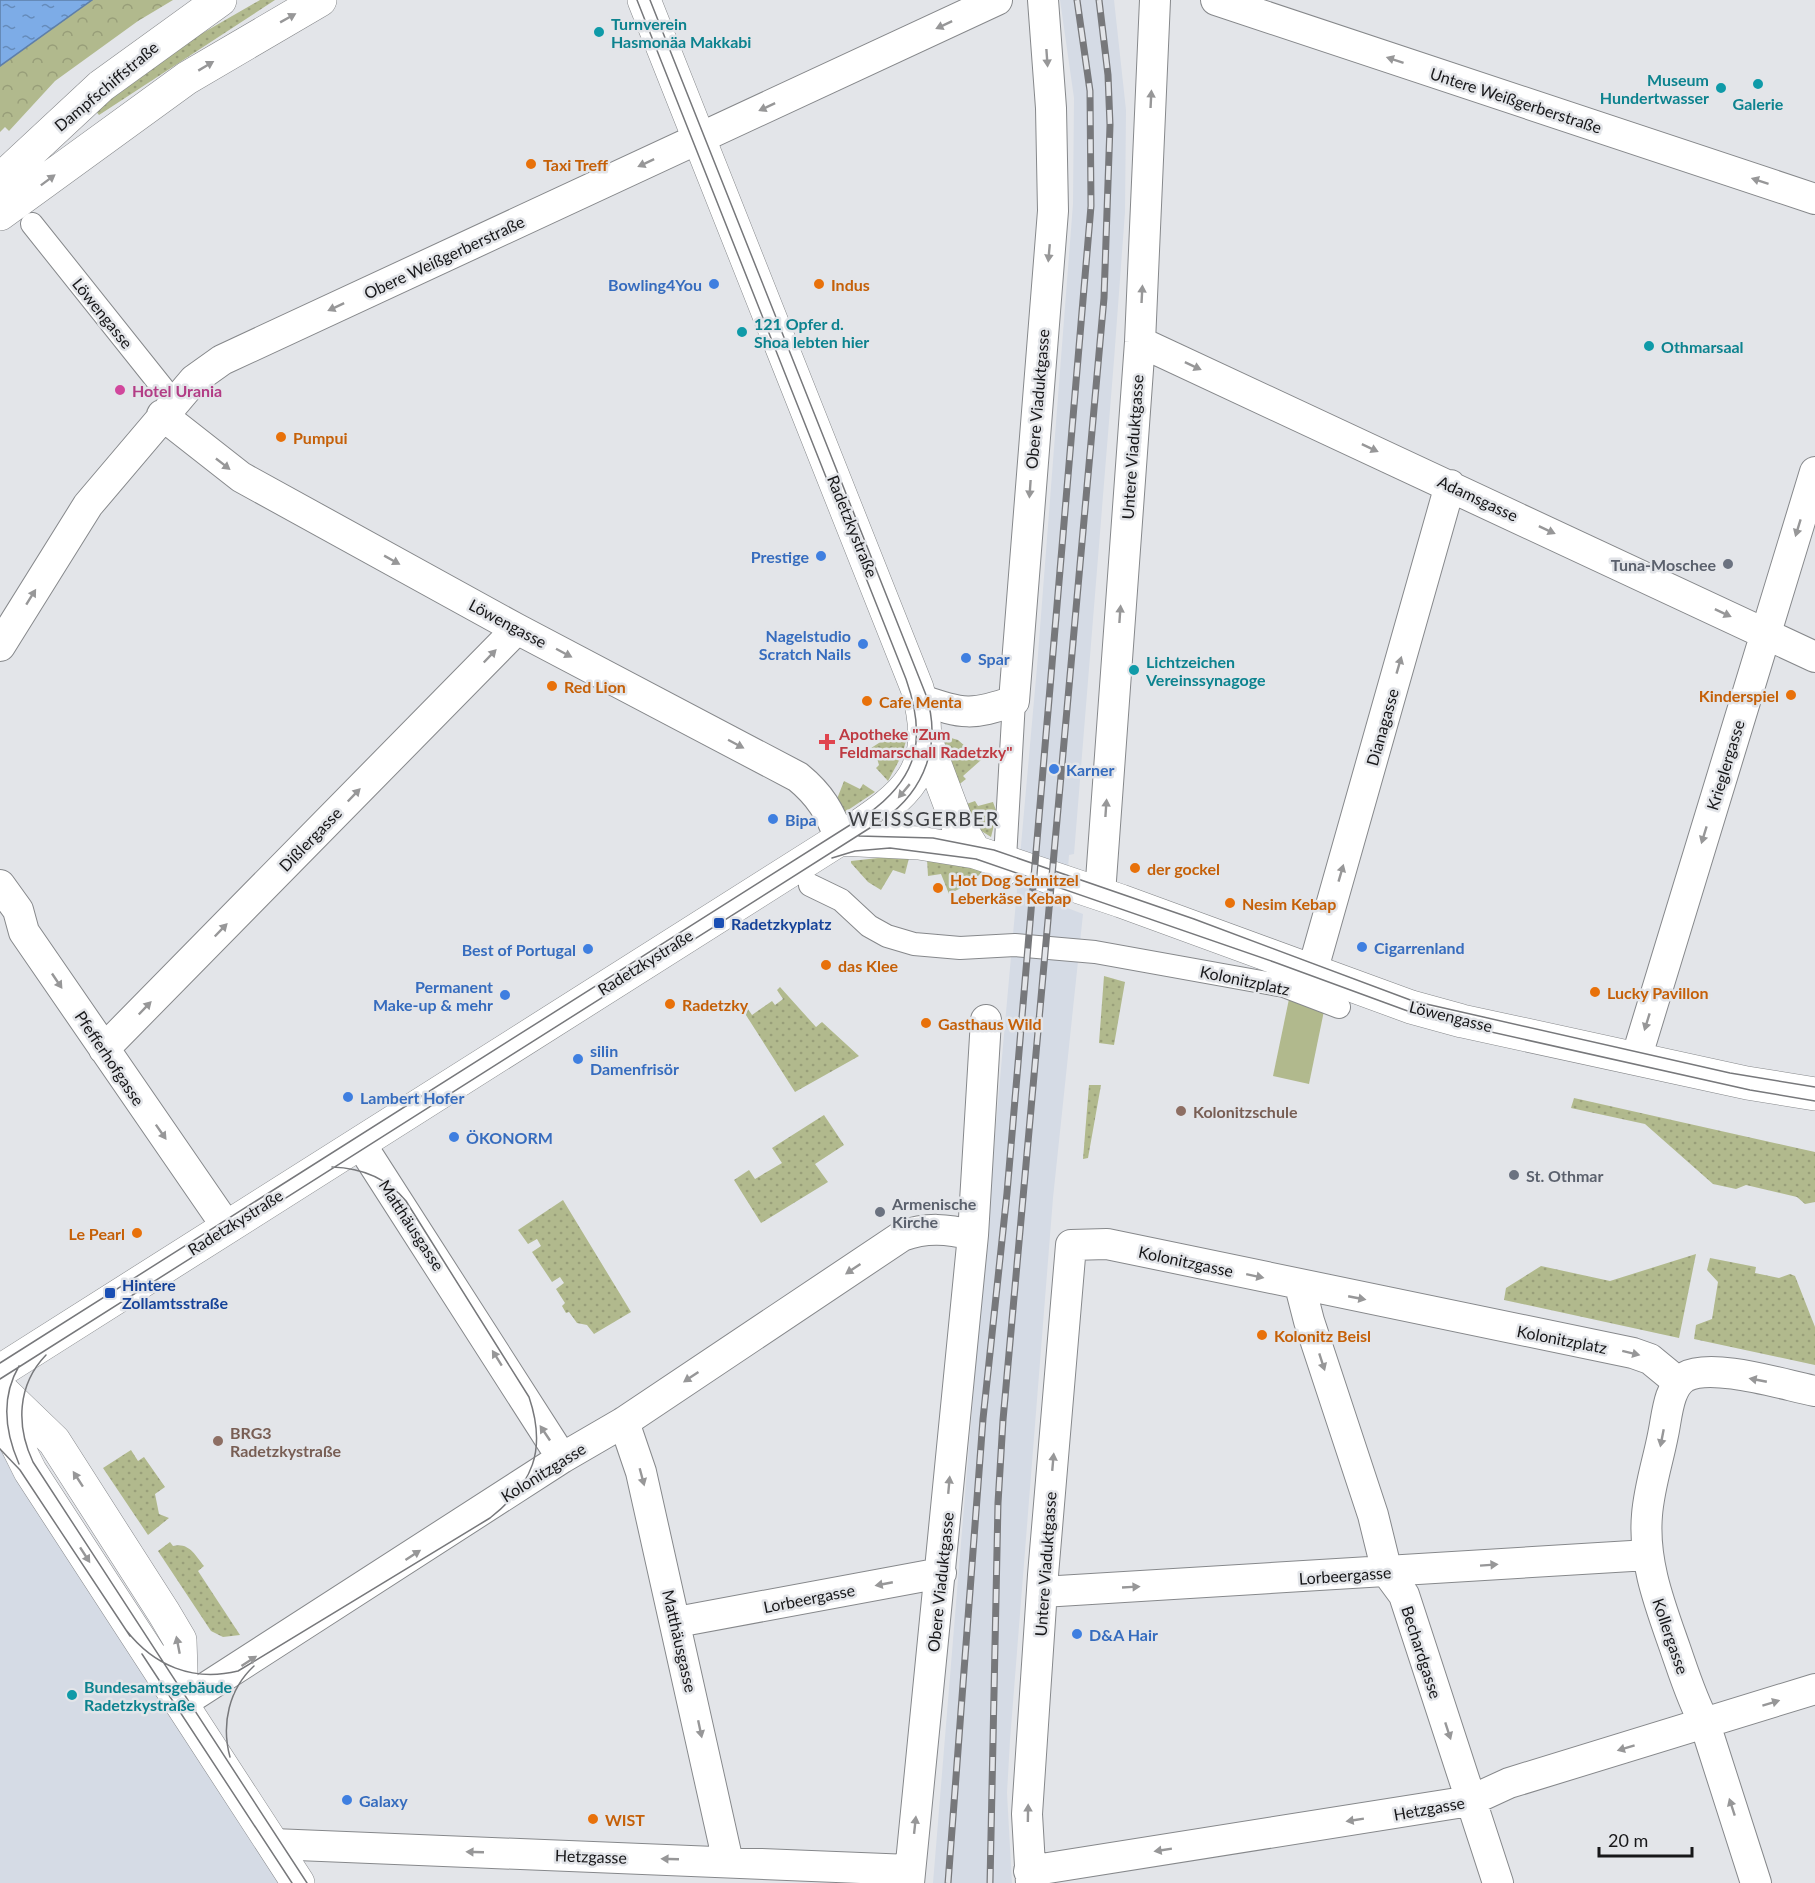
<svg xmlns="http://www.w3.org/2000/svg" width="1815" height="1883" font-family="Lato,sans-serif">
<defs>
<pattern id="grass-dots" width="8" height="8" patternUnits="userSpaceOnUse" patternTransform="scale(1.5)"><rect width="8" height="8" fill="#b1b98d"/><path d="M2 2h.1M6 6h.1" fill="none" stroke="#989e79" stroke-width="1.8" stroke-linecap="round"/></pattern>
<pattern id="park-crowns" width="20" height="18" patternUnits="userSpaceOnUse" patternTransform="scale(1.5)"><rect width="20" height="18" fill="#b1b98d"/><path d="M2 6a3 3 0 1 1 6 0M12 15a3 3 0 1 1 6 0" fill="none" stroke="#989e79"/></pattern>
<pattern id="water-ripples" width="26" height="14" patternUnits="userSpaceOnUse" patternTransform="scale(1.5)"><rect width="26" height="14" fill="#7dace7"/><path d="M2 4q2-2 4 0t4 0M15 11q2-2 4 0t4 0" fill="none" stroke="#658bba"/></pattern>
</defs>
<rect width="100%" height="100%" fill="#e3e5e9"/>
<path fill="#d5dbe5" d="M 1060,0 L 1114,0 L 1126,110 L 1125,212 L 1114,360 L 1074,854 L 1069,855 L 1065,907 L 1083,914 L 1053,1198 L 1010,1740 L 1007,1793 L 1012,1883 L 933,1883 L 990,1191 L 1037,667 L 1073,204 L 1074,98 Z
M 0,1396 L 304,1883 L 0,1883 Z"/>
<path fill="url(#grass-dots)" d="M 260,0 L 275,0 L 99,115 L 93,108 L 175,49 Z
M 908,734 L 902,755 L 888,781 L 876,768 L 879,765 L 876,755 L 874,757 L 868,750 L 882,741 Z
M 941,735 L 958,740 L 981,760 L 963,776 L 966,779 L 952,790 Z
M 844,781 L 860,789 L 863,784 L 875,792 L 836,818 L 837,799 Z
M 975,801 L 978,806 L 993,802 L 997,813 L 991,837 L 975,827 L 961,806 Z
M 887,857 L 909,858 L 905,874 L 893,870 L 881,890 L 868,882 L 851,863 L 851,861 Z
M 927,859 L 984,870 L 971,883 L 949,894 L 941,874 L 928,876 Z
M 1104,976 L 1125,982 L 1114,1045 L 1099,1043 Z
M 780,987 L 816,1027 L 822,1022 L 859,1056 L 795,1092 L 744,1012 L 748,1009 L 752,1015 L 772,1001 L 775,1005 L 783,999 L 777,990 Z
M 1089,1085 L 1101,1085 L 1088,1158 L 1083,1159 Z
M 1574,1098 L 1815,1152 L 1815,1202 L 1805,1204 L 1797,1197 L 1746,1185 L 1736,1189 L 1713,1184 L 1645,1124 L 1571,1108 Z
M 824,1115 L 844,1145 L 815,1164 L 828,1182 L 761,1223 L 734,1180 L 749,1170 L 755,1179 L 782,1163 L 772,1148 Z
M 563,1200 L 631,1312 L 594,1334 L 587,1325 L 577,1323 L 569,1312 L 566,1313 L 562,1306 L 565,1303 L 556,1289 L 564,1283 L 560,1277 L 552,1282 L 532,1252 L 541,1246 L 537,1239 L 528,1244 L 518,1230 Z
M 1696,1254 L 1679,1338 L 1504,1300 L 1506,1288 L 1541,1266 L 1610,1281 Z
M 1710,1258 L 1756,1267 L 1755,1273 L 1779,1278 L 1790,1274 L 1795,1276 L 1815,1327 L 1815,1365 L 1694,1339 L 1696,1325 L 1712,1319 L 1718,1282 L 1707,1270 Z
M 131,1450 L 138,1461 L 144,1457 L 165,1487 L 155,1494 L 159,1514 L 169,1518 L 148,1535 L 103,1468 Z
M 170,1542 L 173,1546 C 189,1542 195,1555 204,1566 L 198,1571 L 240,1635 L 223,1637 L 211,1631 L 158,1551 Z"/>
<path fill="url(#park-crowns)" d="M 92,0 L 173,0 L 138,21 L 55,81 L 9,131 L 5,127 L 0,132 L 0,66 Z"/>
<path fill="#b1b98d" d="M 1289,999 L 1325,1006 L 1309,1084 L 1273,1076 Z"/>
<path fill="url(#water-ripples)" stroke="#5e7fa9" stroke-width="1.5" d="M 0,0 L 92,0 L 0,66 Z"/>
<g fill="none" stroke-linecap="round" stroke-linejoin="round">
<g stroke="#86888b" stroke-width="24">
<path id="pedestrian" d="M 32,224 L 174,402
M 1004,876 L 1014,701
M 810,885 L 841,900 L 869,926 L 887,936 L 914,944 L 960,948 L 1015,945 L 1095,952 L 1284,986 L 1339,1007"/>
</g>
<g stroke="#86888b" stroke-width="32">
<path id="minor" d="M 1216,0 L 1815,199
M 1140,342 L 1815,657
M 162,415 L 241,477 L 517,629 L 798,777 C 820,795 830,812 840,839
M 0,646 L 88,505 L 194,380 L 222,360 L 997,0
M 921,700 C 964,714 971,716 1014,701 L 1053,211 L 1051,108 L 1043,0
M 0,885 L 18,910 L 24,932 L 227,1227
M 1100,894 L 1140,342 L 1155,0
M 1313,969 L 1450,485
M 104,1049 L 517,629
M 1636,1059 L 1815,472
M 360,1143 L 562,1458
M 1300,1286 L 1309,1321 L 1373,1515 L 1387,1572 L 1404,1595 L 1498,1883
M 624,1422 L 641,1472 L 728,1862
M 1042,1592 L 1648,1555
M 677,1622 L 941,1573
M 182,1703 L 562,1458 L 624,1422 L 902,1236 C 927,1227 947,1229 973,1235
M 273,1844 L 910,1870
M 1029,1871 L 1470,1801 L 1509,1783 L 1815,1689
M 909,1883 L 973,1235 L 986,1020
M 1031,1883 L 1027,1814 L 1043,1575 L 1071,1245 L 1107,1244 L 1633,1353 L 1650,1359 L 1678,1382
M 1756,1883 L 1705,1724 C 1692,1700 1684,1674 1675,1648 C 1660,1605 1643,1562 1647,1515 C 1649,1488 1658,1461 1663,1435 C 1667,1417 1668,1387 1685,1377 C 1712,1362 1784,1385 1815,1391"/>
</g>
<g stroke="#86888b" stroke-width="34">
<path id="tertiary" d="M 925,738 L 957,823 L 975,852
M 840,839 L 919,843 L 975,852 L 1121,901 L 1411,1007 L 1462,1021 L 1747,1083 L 1815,1094
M 0,1371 L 840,839 C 904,796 942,774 917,688 L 644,0
M 0,1389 L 54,1441 L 164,1613 L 180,1640 L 182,1703
M 0,1411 L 30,1471 L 298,1883"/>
</g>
<g stroke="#86888b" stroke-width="34">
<path id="primary" d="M 0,180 L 101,86 L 220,0
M 0,214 L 187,78 L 320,0"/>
</g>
<use href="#pedestrian" stroke="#fff" stroke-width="22"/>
<use href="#minor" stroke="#fff" stroke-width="30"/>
<use href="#tertiary" stroke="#fff" stroke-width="33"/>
<use href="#primary" stroke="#fff" stroke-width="33"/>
<path stroke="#77787b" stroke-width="1.5" d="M 859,836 L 933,838 L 994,850 L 1194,919 L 1413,1001 L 1730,1073 L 1815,1087
M 832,858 L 855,851 L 890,848 L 976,859 L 1274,962 L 1424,1017 L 1750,1090 L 1815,1101
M 46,1355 C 17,1385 16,1426 33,1462 L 307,1883
M 0,1363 L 869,813 C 920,776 926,736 906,679 L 637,0
M 0,1379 L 884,819 C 925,790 942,744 926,695 L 650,0
M 0,1449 L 20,1470 L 130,1636
M 19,1464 C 5,1432 1,1397 19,1366
M 126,1630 C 154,1666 193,1682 238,1671 L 490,1518 C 533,1484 547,1450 529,1397 L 406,1201 C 387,1178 362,1168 332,1167
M 142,1654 L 292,1883
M 230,1757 C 221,1724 229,1689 254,1666"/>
<g stroke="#77787b" stroke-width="7">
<path id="rail" d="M 948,1883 L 983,1419 L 1007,1193 L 1091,206 L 1090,91 L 1077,0
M 990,1883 L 998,1503 L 1003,1420 L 1104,298 L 1110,125 L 1108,75 L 1099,0"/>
</g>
<use href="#rail" stroke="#e3e5e9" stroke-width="4.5" stroke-dasharray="14" stroke-linecap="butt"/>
</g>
<defs><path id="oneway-solid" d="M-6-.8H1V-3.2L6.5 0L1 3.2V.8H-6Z" transform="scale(1.5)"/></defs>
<g fill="#979798">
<use href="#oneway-solid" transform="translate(288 18) rotate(-29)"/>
<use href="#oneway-solid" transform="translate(944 25) rotate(155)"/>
<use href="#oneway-solid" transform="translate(1047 58) rotate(86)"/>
<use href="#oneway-solid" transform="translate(1395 60) rotate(-162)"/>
<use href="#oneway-solid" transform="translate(206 66) rotate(-31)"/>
<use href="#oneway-solid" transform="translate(1151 99) rotate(-87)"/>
<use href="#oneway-solid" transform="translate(767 107) rotate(155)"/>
<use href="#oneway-solid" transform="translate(646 163) rotate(155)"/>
<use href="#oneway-solid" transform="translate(48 180) rotate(-37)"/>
<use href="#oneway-solid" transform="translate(1760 181) rotate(-162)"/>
<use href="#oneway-solid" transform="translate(1049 253) rotate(95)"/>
<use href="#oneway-solid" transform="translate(1142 294) rotate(-87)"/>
<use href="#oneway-solid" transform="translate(336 307) rotate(155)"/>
<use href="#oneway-solid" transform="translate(1193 366) rotate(25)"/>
<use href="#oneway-solid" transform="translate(1370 448) rotate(25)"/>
<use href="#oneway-solid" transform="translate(223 464) rotate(38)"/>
<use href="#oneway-solid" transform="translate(1030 489) rotate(94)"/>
<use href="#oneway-solid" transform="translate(1798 528) rotate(107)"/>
<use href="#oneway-solid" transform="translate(1547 530) rotate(25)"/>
<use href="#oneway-solid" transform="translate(392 560) rotate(29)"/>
<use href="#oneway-solid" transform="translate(31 597) rotate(-58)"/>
<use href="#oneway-solid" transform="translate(1723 613) rotate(25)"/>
<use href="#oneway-solid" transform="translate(1120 614) rotate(-86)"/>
<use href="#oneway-solid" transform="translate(564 653) rotate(28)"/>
<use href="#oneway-solid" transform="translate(490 656) rotate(-46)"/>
<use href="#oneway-solid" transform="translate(1399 665) rotate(-74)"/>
<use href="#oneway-solid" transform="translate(736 744) rotate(28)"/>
<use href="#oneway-solid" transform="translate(904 791) rotate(130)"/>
<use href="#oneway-solid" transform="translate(354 795) rotate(-46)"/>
<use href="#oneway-solid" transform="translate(1106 808) rotate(-86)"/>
<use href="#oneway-solid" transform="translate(1704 835) rotate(107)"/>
<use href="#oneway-solid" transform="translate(1341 873) rotate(-74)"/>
<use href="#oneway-solid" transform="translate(221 930) rotate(-46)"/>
<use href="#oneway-solid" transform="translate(57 981) rotate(56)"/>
<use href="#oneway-solid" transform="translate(145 1008) rotate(-46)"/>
<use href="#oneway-solid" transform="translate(1647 1022) rotate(107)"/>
<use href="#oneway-solid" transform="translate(161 1132) rotate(55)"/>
<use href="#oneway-solid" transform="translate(853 1269) rotate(146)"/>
<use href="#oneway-solid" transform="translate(1255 1276) rotate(12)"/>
<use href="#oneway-solid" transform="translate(1357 1298) rotate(11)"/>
<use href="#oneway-solid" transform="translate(1631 1353) rotate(14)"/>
<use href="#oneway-solid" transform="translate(497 1358) rotate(-122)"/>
<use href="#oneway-solid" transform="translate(1322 1362) rotate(72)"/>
<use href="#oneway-solid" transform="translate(691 1377) rotate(146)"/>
<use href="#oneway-solid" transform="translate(1758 1380) rotate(-169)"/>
<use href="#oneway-solid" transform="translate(545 1433) rotate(-124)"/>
<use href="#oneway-solid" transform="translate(1662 1438) rotate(101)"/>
<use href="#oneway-solid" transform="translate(1053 1462) rotate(-85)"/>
<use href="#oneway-solid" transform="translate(642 1477) rotate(75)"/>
<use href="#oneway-solid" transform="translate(78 1479) rotate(-123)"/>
<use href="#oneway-solid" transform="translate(949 1485) rotate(-85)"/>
<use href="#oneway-solid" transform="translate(85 1555) rotate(57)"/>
<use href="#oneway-solid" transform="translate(413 1555) rotate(-33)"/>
<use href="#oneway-solid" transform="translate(1489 1565) rotate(-4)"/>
<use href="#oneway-solid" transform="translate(884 1584) rotate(169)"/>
<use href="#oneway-solid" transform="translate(1131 1587) rotate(-3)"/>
<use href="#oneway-solid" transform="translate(178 1645) rotate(-101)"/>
<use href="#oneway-solid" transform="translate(249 1661) rotate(-33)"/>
<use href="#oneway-solid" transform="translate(1771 1703) rotate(-17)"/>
<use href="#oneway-solid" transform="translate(700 1729) rotate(78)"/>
<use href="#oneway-solid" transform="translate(1448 1731) rotate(72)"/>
<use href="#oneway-solid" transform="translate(1626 1748) rotate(163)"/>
<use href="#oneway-solid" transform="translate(1732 1807) rotate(-108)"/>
<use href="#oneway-solid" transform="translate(1028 1813) rotate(-89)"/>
<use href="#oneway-solid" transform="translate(1355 1820) rotate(171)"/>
<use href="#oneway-solid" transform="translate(915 1825) rotate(-84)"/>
<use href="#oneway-solid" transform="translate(1163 1850) rotate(171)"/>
<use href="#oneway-solid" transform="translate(475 1852) rotate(-178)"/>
<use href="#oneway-solid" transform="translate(670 1859) rotate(-178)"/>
</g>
<g fill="#0f9aa8" stroke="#e3e5e9" stroke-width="2">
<circle cx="599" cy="32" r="6"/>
<circle cx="1758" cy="84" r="6"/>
<circle cx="1721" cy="88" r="6"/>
<circle cx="742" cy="332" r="6"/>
<circle cx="1649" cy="346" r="6"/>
<circle cx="1134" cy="670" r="6"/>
<circle cx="72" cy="1695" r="6"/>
</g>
<g fill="#e8710a" stroke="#e3e5e9" stroke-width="2">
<circle cx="531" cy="164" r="6"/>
<circle cx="819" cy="284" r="6"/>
<circle cx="281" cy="437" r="6"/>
<circle cx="552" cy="686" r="6"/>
<circle cx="1791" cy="695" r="6"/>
<circle cx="867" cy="701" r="6"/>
<circle cx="1135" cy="868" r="6"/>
<circle cx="938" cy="888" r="6"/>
<circle cx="1230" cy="903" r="6"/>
<circle cx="826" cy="965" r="6"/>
<circle cx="1595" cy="992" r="6"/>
<circle cx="670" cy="1004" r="6"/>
<circle cx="926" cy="1023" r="6"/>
<circle cx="137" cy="1233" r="6"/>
<circle cx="1262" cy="1335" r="6"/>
<circle cx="593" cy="1819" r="6"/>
</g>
<g fill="#3f7fe0" stroke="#e3e5e9" stroke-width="2">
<circle cx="714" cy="284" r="6"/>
<circle cx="821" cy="556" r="6"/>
<circle cx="863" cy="644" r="6"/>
<circle cx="966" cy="658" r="6"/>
<circle cx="1054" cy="769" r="6"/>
<circle cx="773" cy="819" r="6"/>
<circle cx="1362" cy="947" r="6"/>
<circle cx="588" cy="949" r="6"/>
<circle cx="505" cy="995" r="6"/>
<circle cx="578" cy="1059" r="6"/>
<circle cx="348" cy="1097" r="6"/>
<circle cx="454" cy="1137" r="6"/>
<circle cx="1077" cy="1634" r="6"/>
<circle cx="347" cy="1800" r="6"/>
</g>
<circle fill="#d1479c" stroke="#e3e5e9" stroke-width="2" cx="120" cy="390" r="6"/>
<g fill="#6b7280" stroke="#e3e5e9" stroke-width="2">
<circle cx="1728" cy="564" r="6"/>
<circle cx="1514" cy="1175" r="6"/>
<circle cx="880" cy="1212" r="6"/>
</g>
<path fill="#e0444e" stroke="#e3e5e9" stroke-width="2" d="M824 733h6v6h6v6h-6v6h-6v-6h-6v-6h6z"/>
<g fill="#1a4fb4" stroke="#e3e5e9" stroke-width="2">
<rect x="713" y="917" width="12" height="12" rx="3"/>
<rect x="104" y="1287" width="12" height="12" rx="3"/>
</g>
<g fill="#8d6e63" stroke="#e3e5e9" stroke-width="2">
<circle cx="1181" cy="1111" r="6"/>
<circle cx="218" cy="1441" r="6"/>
</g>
<g text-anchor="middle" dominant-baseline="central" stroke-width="5" stroke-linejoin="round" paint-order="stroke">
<g font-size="16" font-weight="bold" fill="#0d838f" stroke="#e3e5e9" text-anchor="start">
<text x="611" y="23">Turnverein<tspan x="611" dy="18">Hasmonäa Makkabi</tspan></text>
<text x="1709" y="79" text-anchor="end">Museum<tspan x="1709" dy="18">Hundertwasser</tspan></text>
<text x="1758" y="103" text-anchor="middle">Galerie</text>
<text x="754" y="323">121 Opfer d.<tspan x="754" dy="18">Shoa lebten hier</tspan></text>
<text x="1661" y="346">Othmarsaal</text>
<text x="1146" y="661">Lichtzeichen<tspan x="1146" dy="18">Vereinssynagoge</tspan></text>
<text x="84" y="1686">Bundesamtsgebäude<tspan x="84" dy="18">Radetzkystraße</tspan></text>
</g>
<g font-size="16" fill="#171719" stroke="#e3e5e9">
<text transform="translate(106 86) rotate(-40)">Dampfschiffstraße</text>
<text transform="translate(1516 100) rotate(18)">Untere Weißgerberstraße</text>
<text transform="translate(444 257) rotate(-25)">Obere Weißgerberstraße</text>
<text transform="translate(103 313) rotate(51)">Löwengasse</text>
<text transform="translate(1037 399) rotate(-85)">Obere Viaduktgasse</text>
<text transform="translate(1132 447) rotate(-86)">Untere Viaduktgasse</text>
<text transform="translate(1478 498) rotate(25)">Adamsgasse</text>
<text transform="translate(853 526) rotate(68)">Radetzkystraße</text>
<text transform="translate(508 623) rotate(28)">Löwengasse</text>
<text transform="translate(1382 727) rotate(-74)">Dianagasse</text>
<text transform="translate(1725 765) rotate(-73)">Krieglergasse</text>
<text transform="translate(310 839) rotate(-46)">Dißlergasse</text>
<text transform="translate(645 962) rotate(-32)">Radetzkystraße</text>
<text transform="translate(1245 980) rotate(12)">Kolonitzplatz</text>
<text transform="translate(1451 1016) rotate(14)">Löwengasse</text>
<text transform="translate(110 1058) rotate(56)">Pfefferhofgasse</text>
<text transform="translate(235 1222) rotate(-32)">Radetzkystraße</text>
<text transform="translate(412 1225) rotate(57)">Matthäusgasse</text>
<text transform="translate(1186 1261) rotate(12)">Kolonitzgasse</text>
<text transform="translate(1562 1339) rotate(11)">Kolonitzplatz</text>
<text transform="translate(543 1472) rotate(-32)">Kolonitzgasse</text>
<text transform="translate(1045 1564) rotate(-86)">Untere Viaduktgasse</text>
<text transform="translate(1345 1575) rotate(-4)">Lorbeergasse</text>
<text transform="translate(940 1582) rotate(-84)">Obere Viaduktgasse</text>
<text transform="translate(809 1598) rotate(-11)">Lorbeergasse</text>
<text transform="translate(1671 1636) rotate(71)">Kollergasse</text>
<text transform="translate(680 1641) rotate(77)">Matthäusgasse</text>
<text transform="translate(1422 1652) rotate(72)">Bechardgasse</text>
<text transform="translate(1429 1808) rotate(-10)">Hetzgasse</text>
<text transform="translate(591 1856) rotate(2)">Hetzgasse</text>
</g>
<g font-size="16" font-weight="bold" fill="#c56008" stroke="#e3e5e9" text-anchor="start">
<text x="543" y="164">Taxi Treff</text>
<text x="831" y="284">Indus</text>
<text x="293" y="437">Pumpui</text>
<text x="564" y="686">Red Lion</text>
<text x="1779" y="695" text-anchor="end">Kinderspiel</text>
<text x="879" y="701">Cafe Menta</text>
<text x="1147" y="868">der gockel</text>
<text x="950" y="879">Hot Dog Schnitzel<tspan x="950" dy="18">Leberkäse Kebap</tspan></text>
<text x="1242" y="903">Nesim Kebap</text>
<text x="838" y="965">das Klee</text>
<text x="1607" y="992">Lucky Pavillon</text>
<text x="682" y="1004">Radetzky</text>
<text x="938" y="1023">Gasthaus Wild</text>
<text x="125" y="1233" text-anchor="end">Le Pearl</text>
<text x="1274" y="1335">Kolonitz Beisl</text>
<text x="605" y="1819">WIST</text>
</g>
<g font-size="16" font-weight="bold" fill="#366cbe" stroke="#e3e5e9" text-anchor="start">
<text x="702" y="284" text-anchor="end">Bowling4You</text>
<text x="809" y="556" text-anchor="end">Prestige</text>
<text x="851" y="635" text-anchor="end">Nagelstudio<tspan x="851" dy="18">Scratch Nails</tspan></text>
<text x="978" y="658">Spar</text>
<text x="1066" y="769">Karner</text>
<text x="785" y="819">Bipa</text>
<text x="1374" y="947">Cigarrenland</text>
<text x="576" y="949" text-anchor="end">Best of Portugal</text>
<text x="493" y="986" text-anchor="end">Permanent<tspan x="493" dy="18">Make-up &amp; mehr</tspan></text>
<text x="590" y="1050">silin<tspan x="590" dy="18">Damenfrisör</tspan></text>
<text x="360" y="1097">Lambert Hofer</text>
<text x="466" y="1137">ÖKONORM</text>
<text x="1089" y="1634">D&amp;A Hair</text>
<text x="359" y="1800">Galaxy</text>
</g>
<g font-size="16" font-weight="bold" fill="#b23c85" stroke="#e3e5e9" text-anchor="start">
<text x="132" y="390">Hotel Urania</text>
</g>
<g font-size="16" font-weight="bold" fill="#5b616d" stroke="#e3e5e9" text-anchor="start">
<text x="1716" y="564" text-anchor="end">Tuna-Moschee</text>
<text x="1526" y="1175">St. Othmar</text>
<text x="892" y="1203">Armenische<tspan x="892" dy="18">Kirche</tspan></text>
</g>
<g font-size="16" font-weight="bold" fill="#be3a42" stroke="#e3e5e9" text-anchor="start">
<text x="839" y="733">Apotheke "Zum<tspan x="839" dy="18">Feldmarschall Radetzky"</tspan></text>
</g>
<g font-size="16" font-weight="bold" fill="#164399" stroke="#e3e5e9" text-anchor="start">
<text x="731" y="923">Radetzkyplatz</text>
<text x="122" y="1284">Hintere<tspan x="122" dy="18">Zollamtsstraße</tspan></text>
</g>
<g font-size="16" font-weight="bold" fill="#785e54" stroke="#e3e5e9" text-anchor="start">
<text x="1193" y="1111">Kolonitzschule</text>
<text x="230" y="1432">BRG3<tspan x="230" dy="18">Radetzkystraße</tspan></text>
</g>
<g font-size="20" letter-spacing="1.5" fill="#3f4144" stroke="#e3e5e9">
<text x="924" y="818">WEISSGERBER</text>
</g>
</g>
<path d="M1599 1847v9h93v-9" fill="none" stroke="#171719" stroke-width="3"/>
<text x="1608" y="1847" font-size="18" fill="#171719" stroke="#e3e5e9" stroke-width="4.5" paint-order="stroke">20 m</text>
</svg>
